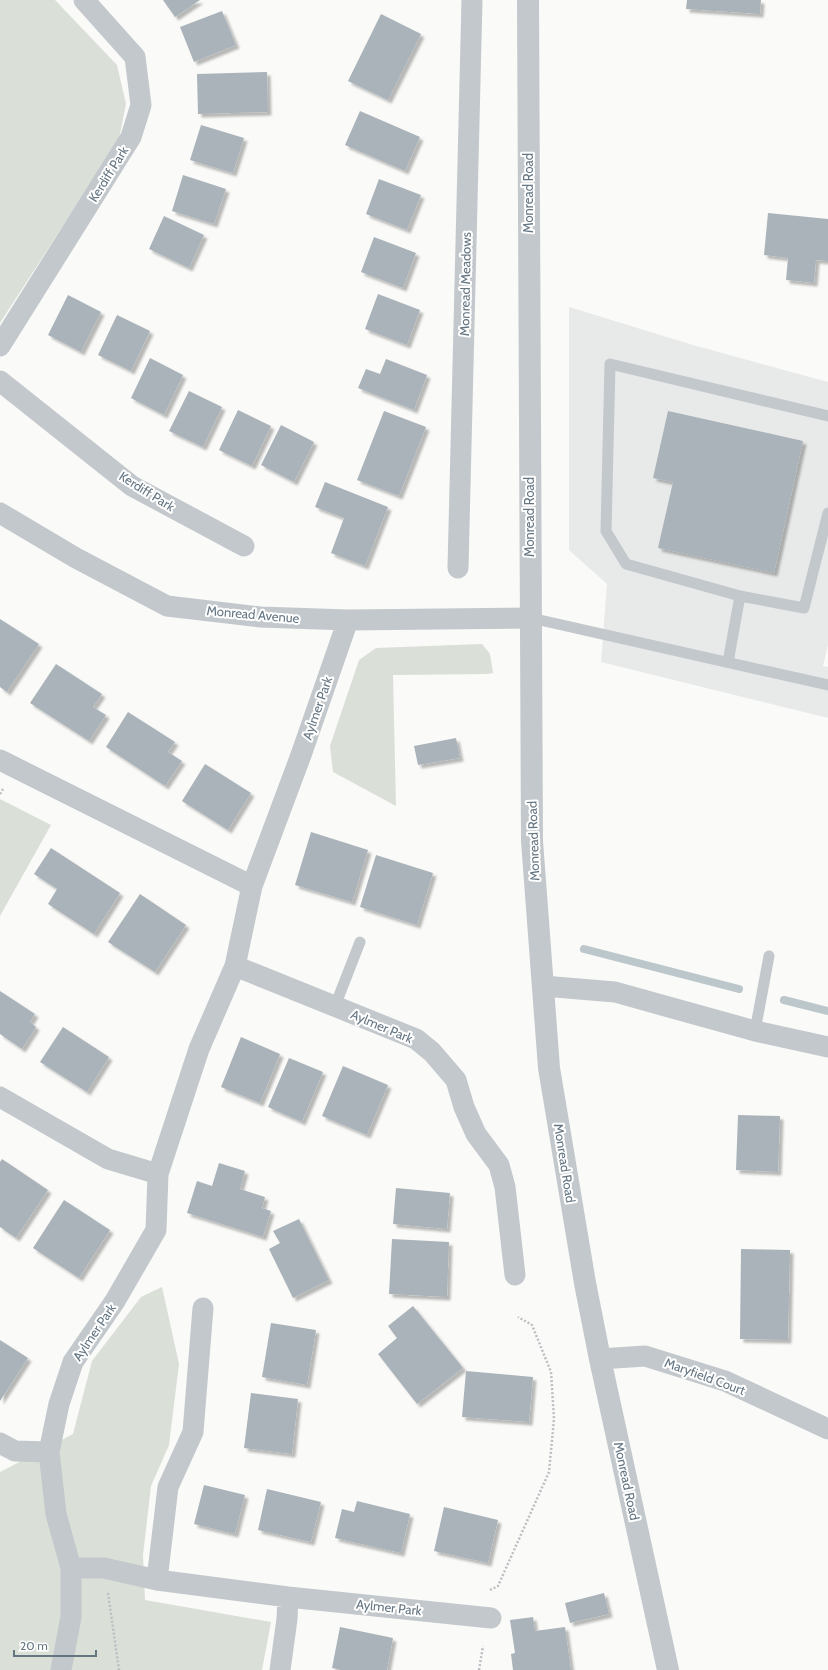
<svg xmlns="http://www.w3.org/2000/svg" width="828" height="1670" font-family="Cabin,sans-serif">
<defs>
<filter id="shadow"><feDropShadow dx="3.5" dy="3.5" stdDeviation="1" flood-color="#0004"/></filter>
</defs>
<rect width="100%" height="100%" fill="#fafaf8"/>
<path fill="#e8e9e9" d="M 569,307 L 693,345 L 828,382 L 828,645 L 823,666 L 828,667 L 828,718 L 601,662 L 607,584 L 569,550 Z"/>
<path fill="#dadfd7" d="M 0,0 L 55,0 L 117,65 L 126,104 L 119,139 L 0,323 Z
M 482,644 L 490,654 L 493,673 L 487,674 L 393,675 L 396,806 L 333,772 L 330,746 L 359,660 L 376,648 Z
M 0,799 L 51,825 L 0,916 Z
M 162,1287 L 179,1364 L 169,1445 L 151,1486 L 143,1555 L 145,1600 L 271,1622 L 262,1670 L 0,1670 L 0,1472 L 73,1434 L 92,1361 L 141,1297 Z"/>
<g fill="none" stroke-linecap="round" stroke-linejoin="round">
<path stroke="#bbc7cb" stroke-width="8" d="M 584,949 L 739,989
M 784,1000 L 828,1011"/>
</g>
<path fill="#aab3b9" filter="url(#shadow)" d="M 163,0 L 200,0 L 175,17 Z
M 687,0 L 761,0 L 760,14 L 686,9 Z
M 222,11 L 236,45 L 194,62 L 180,27 Z
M 381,14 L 421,34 L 388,100 L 348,81 Z
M 267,72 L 268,112 L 198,114 L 197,74 Z
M 360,111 L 420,137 L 405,171 L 345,145 Z
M 201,125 L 244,138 L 233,173 L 190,160 Z
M 183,175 L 226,189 L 214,224 L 172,211 Z
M 379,179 L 421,195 L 407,230 L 366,214 Z
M 768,213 L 828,219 L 828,261 L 816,260 L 814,283 L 786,280 L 788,258 L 764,255 Z
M 164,216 L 204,235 L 189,268 L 149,249 Z
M 374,237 L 416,253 L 403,288 L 361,272 Z
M 378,294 L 420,310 L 407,345 L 365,329 Z
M 68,295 L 101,312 L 81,352 L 48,335 Z
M 117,315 L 150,331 L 131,371 L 98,355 Z
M 150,358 L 183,375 L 164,415 L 131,398 Z
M 386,359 L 427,375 L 414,410 L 358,388 L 366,369 L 380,374 Z
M 189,391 L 222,407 L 203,447 L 169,431 Z
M 238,410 L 271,426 L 252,466 L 219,450 Z
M 384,411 L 426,427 L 399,496 L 357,480 Z
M 668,411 L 803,441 L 774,573 L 658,548 L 673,482 L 653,478 Z
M 281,425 L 314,442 L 294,482 L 261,465 Z
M 325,482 L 388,507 L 365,566 L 331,553 L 344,518 L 315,507 Z
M 0,619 L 39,644 L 7,692 L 0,687 Z
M 56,664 L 102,694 L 93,707 L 106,715 L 89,741 L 30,703 Z
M 128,712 L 175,742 L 168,752 L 182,761 L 165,786 L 106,747 Z
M 456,738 L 460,758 L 418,765 L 414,746 Z
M 205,764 L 251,793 L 228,830 L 182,801 Z
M 311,832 L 368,850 L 352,902 L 295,885 Z
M 51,848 L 120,893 L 94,934 L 48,904 L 57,889 L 34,874 Z
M 376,855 L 433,873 L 417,925 L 360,907 Z
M 140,894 L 186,925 L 155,972 L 108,942 Z
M 0,991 L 35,1014 L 30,1022 L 36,1027 L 22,1049 L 0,1034 Z
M 63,1027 L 109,1057 L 87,1092 L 40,1062 Z
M 241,1037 L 280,1054 L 260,1103 L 221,1087 Z
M 289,1058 L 323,1072 L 302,1122 L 268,1107 Z
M 343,1066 L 388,1085 L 367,1135 L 322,1116 Z
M 738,1115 L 780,1116 L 778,1172 L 736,1170 Z
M 2,1159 L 48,1190 L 16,1238 L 0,1227 L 0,1162 Z
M 219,1163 L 245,1171 L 240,1189 L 265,1197 L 262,1208 L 271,1211 L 263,1237 L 187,1213 L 197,1181 L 212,1186 Z
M 396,1188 L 450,1193 L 447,1229 L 393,1224 Z
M 64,1200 L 110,1230 L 79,1278 L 33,1248 Z
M 299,1219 L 329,1280 L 293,1298 L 269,1249 L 280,1243 L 273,1231 Z
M 392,1239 L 449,1242 L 447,1297 L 389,1294 Z
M 741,1249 L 790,1250 L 788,1340 L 740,1339 Z
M 413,1306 L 463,1368 L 417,1404 L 378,1354 L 397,1338 L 388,1326 Z
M 271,1323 L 316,1330 L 307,1385 L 262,1377 Z
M 0,1340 L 28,1358 L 0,1401 Z
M 466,1371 L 533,1377 L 529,1422 L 462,1417 Z
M 251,1393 L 298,1399 L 292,1454 L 244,1448 Z
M 204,1485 L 245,1495 L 235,1534 L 194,1524 Z
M 267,1489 L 321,1502 L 311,1542 L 258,1530 Z
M 357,1501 L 410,1514 L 401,1553 L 335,1538 L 342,1509 L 354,1512 Z
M 444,1507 L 498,1520 L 488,1563 L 434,1551 Z
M 604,1593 L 609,1614 L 570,1623 L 565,1603 Z
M 533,1617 L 535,1631 L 565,1627 L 571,1670 L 513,1670 L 511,1654 L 515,1653 L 510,1620 Z
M 340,1627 L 393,1638 L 387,1670 L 341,1670 L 332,1668 Z"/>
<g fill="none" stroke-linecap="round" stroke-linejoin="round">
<path stroke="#bbbfc2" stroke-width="2.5" stroke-dasharray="2 2" stroke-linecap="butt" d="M 0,794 L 3,789
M 490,1590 L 498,1586 L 549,1472 L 554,1419 L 551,1372 L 532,1325 L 518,1317
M 108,1593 L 119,1670
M 479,1670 L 483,1646"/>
<path stroke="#c3c8cc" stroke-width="11" d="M 828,416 L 610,364 L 606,531 L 626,564 L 740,596 L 804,608 L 828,513
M 531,618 L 828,685
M 728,662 L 740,596
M 335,1006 L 360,942
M 755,1031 L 769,956"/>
<path stroke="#c3c8cc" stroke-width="21" d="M 0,346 L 131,137 L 141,105 L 135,57 L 84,0
M 0,381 L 132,486 L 244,546
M 0,513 L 76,558 L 167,606 L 260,617 L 348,620 L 531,618
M 458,568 L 472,0
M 0,760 L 252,886
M 235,966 L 416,1039 L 432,1052 L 456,1080 L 464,1107 L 476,1134 L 499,1165 L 505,1187 L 515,1275
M 543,986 L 615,992 L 755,1031 L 828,1047
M 0,1097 L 108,1159 L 158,1174
M 600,1359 L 645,1356 L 725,1381 L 828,1429
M 0,1443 L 15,1451 L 49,1452
M 71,1568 L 104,1568 L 157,1580 L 288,1597 L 491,1618
M 157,1580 L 168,1487 L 193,1432 L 203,1308
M 61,1670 L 71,1617 L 71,1568 L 56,1514 L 49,1452 L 59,1404 L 73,1362 L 115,1301 L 156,1230 L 158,1174 L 199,1049 L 235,966 L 252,886 L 301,755 L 348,620
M 280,1670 L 287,1619 L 288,1597"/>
<path stroke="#c3c8cc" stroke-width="22" d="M 528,0 L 532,841 L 549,1068 L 585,1283 L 600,1359 L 668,1670"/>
</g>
<g text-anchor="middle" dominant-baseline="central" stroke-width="4" stroke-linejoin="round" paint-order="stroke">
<g font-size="13" fill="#657683" stroke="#fff">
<text transform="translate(108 174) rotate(-58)">Kerdiff Park</text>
<text transform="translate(528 193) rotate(-90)">Monread Road</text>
<text transform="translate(465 284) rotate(-89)">Monread Meadows</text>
<text transform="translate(147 491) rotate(32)">Kerdiff Park</text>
<text transform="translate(529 517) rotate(-90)">Monread Road</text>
<text transform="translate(253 614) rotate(5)">Monread Avenue</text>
<text transform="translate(317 708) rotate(-71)">Aylmer Park</text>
<text transform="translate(533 841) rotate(-92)">Monread Road</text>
<text transform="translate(382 1026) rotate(23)">Aylmer Park</text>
<text transform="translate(565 1163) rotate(81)">Monread Road</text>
<text transform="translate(94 1332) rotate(-56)">Aylmer Park</text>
<text transform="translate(705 1376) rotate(20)">Maryfield Court</text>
<text transform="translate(627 1481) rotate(78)">Monread Road</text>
<text transform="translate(389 1607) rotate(6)">Aylmer Park</text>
</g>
</g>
<path d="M14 1650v6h82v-6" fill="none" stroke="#657683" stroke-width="2"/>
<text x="20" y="1650" font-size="12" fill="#657683" stroke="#ffffff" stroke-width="3" paint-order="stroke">20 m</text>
</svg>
